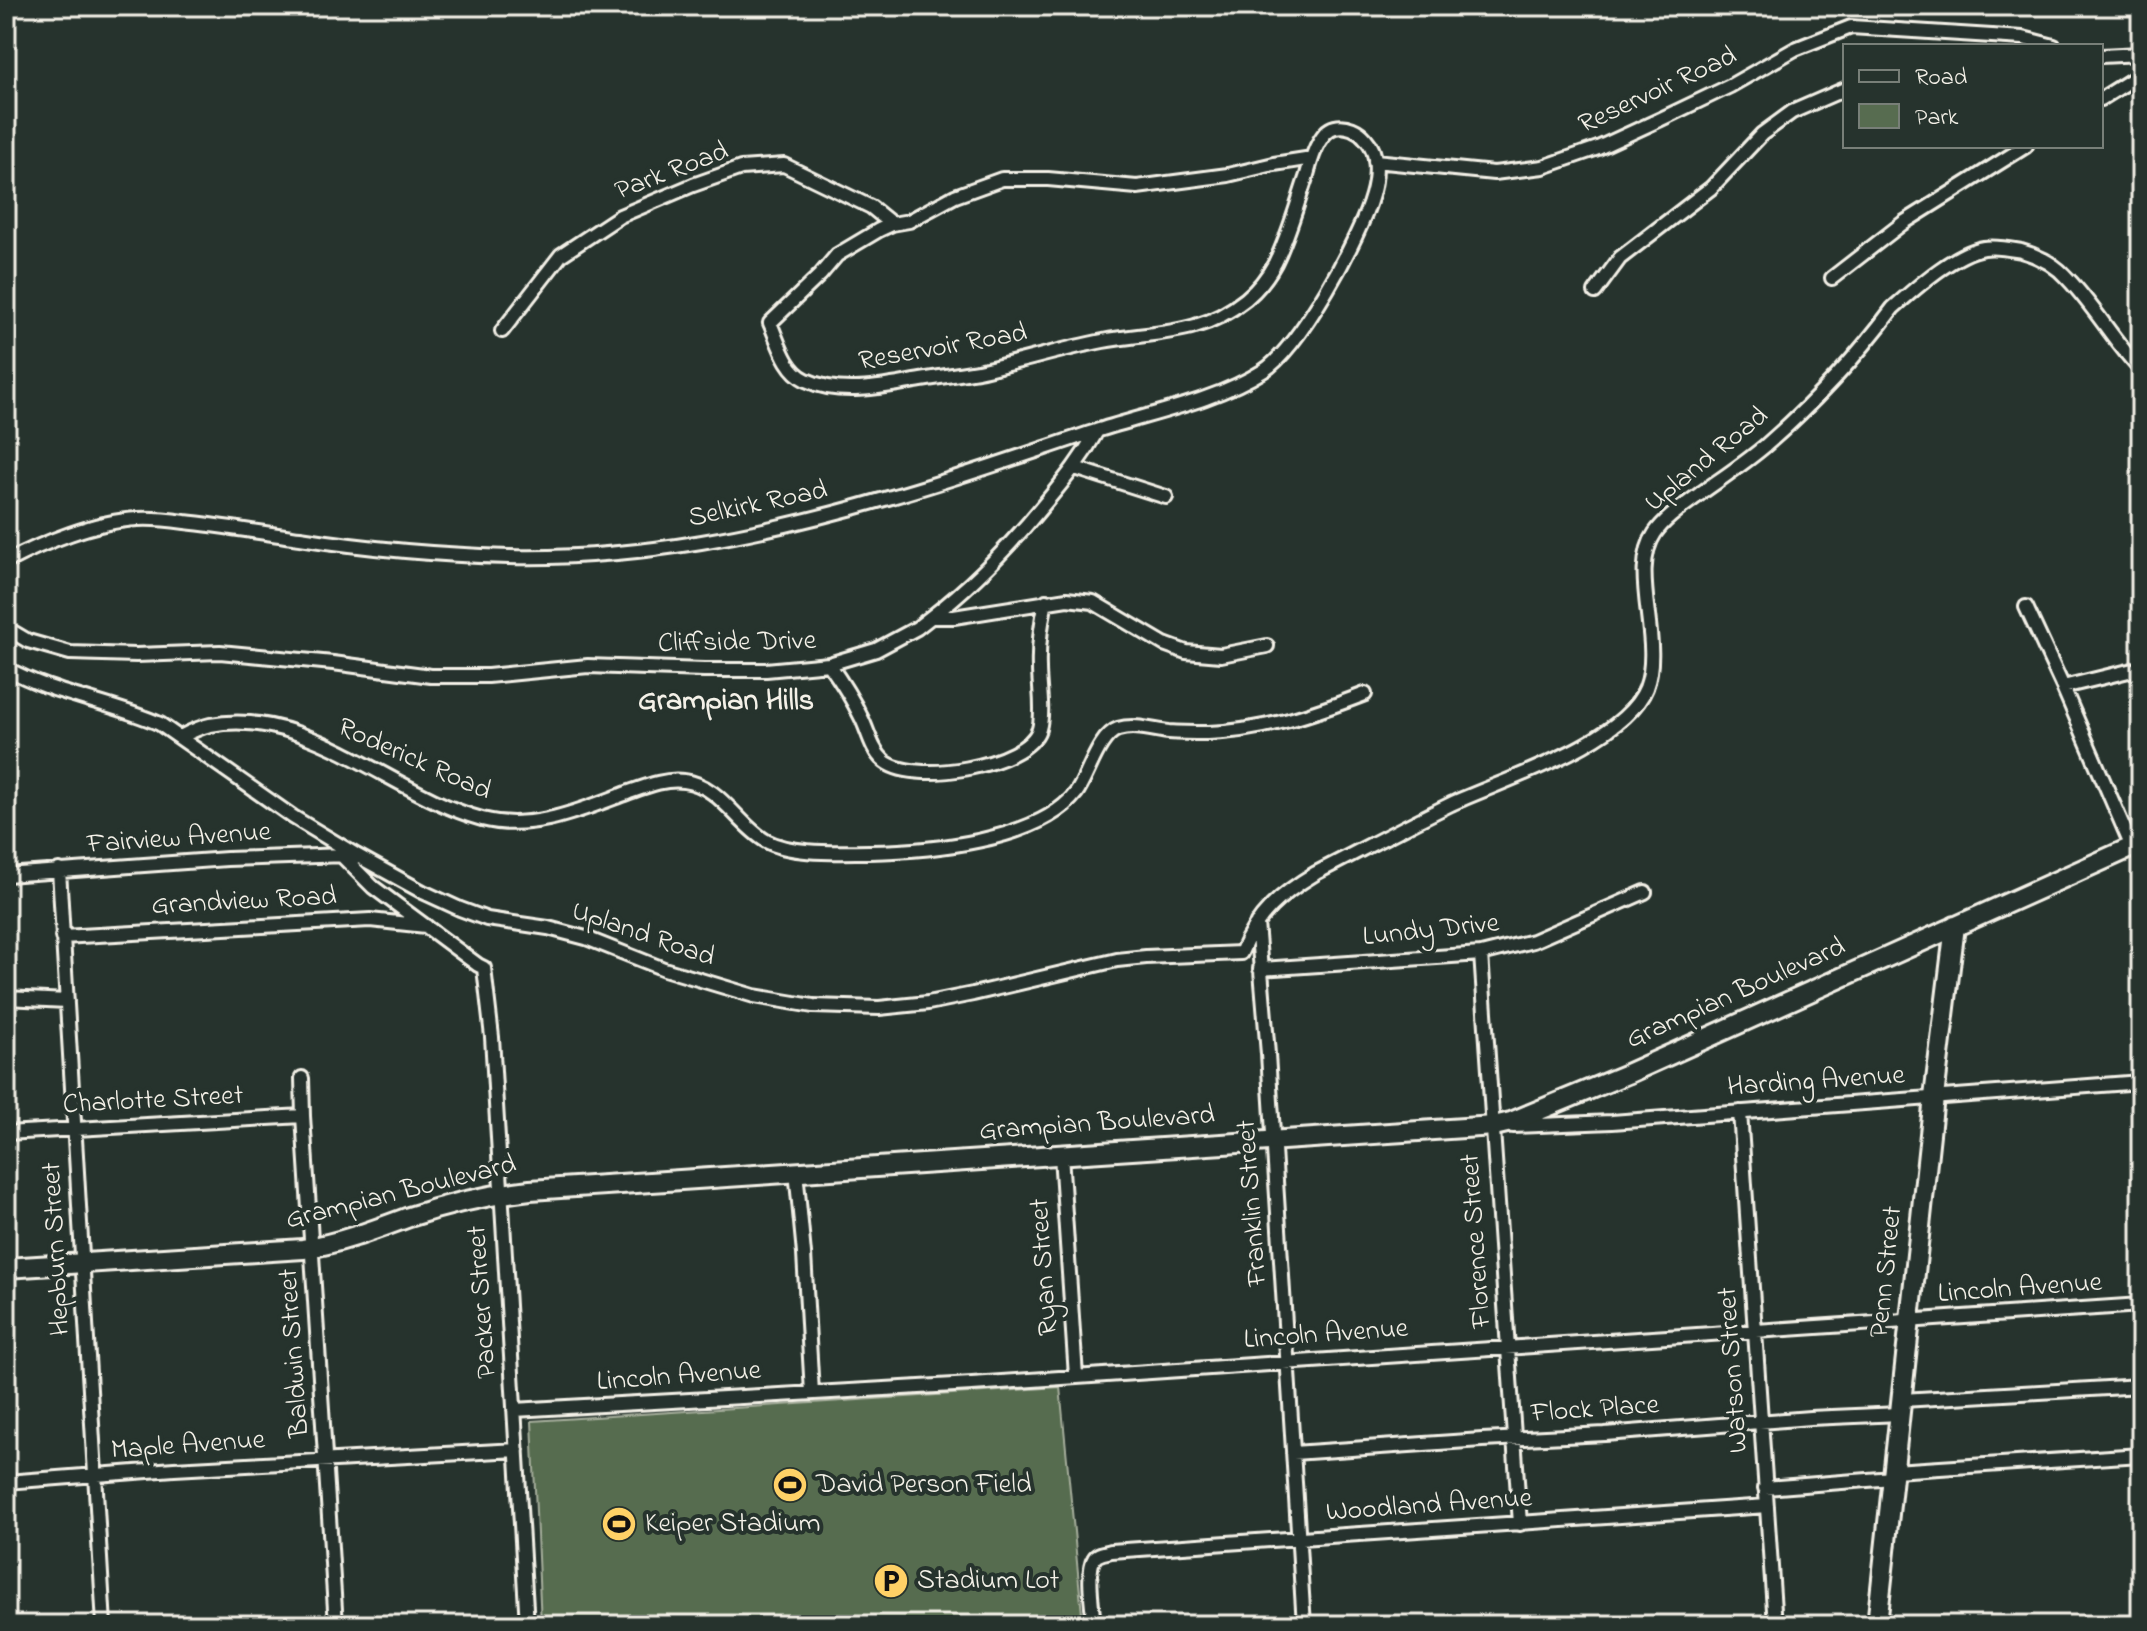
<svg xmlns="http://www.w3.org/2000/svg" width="2147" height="1631" font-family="'Indie Flower',sans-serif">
<rect width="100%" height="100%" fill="#26332d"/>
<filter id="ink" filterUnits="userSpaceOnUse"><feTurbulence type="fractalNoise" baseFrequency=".0125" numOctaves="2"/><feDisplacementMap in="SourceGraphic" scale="16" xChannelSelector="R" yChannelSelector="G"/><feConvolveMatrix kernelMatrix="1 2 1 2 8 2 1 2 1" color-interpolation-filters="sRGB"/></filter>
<g filter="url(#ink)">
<path fill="#576c50" stroke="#a6ae9c" stroke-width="2" d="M 1060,1387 L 1082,1614 L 934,1625 L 541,1625 L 532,1421 Z"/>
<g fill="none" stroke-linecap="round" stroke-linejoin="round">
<g stroke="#f4f1e8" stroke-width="18">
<path id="street" d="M 2101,56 L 2141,54
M 2101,99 L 2141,74
M 1375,161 L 1494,173 L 1543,167 L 1598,148 L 1661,119 L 1730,86 L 1795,49 L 1851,27 L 2023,38 L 2054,46
M 1832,278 L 1903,223 L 2026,146
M 1595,292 L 1620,258 L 1711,188 L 1762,134 L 1792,112 L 1845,89
M 502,331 L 561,255 L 620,216 L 693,185 L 741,168 L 784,165 L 871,207 L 892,224
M 1075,468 L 1166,497
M 6,562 C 44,542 96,521 138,519 C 154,518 170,520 185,522 C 224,526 262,533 300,538 C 370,549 439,555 509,557 C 638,560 765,534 888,498 C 959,478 1029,453 1099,430 C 1152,413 1216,401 1263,371 C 1299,349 1361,236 1372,195 C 1377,177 1379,153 1366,139 C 1359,130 1346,124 1335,127 C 1327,129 1323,135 1319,142 C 1313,152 1310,164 1307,175 C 1297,204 1289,235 1275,263 C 1268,276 1258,289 1246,299 C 1231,311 1214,321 1195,326 C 1165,335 1134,335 1103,341 C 1061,349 1020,362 978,371 C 959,374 940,377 921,380 C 884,386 842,397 806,380 C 785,370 779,343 770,323 L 820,275 L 837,255 L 879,230 L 892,224 L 909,221 L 955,196 L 1002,179 L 1048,179 L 1137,187 L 1228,175 L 1274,164 L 1312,158
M 2026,607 L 2063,687 L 2132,847
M 931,617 C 975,583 1011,545 1046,502 C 1066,478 1082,458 1097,431
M 6,628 L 28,641 L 70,653 L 136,655 L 220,652 L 333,663 L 431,676 L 488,676 L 588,666 L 704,670 L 766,670 L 829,664 C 841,681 852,698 861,717 C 868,730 871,749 883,760 C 910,786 1027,767 1039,729 C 1044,711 1039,688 1039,668 C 1038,645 1041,624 1046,601
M 829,664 L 876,650 L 917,628 L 931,617 L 954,617 L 1067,599 L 1093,602 L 1164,644 L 1186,652 L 1221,655 L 1267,646
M 6,668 C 54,695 110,702 160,724 L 293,817 L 356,855 L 423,892 L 460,909 L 487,919 L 548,928 L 586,938 L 664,969 L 754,996 L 813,1006 L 879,1008 L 928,1003 L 973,994 L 1117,960 L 1146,957 L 1241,953 C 1257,914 1281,894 1316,873 C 1361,850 1406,826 1451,804 C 1503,780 1624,743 1646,688 C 1664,641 1628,572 1655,533 C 1667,516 1686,505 1701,493 C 1722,478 1745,463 1765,446 C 1812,405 1855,359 1893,308 C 1916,288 1954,253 1984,248 C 1996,246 2010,249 2021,251 C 2039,256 2056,265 2068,279 C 2095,307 2114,342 2141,370
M 2063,687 L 2141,668
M 180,737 C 190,732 200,727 210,725 C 307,706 394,795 482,819 C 532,832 581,810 627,793 C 644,787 665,778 684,781 C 720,785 737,824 766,841 C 792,855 839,852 869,852 C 926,851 1038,842 1076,793 C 1088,777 1098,736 1118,729 C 1135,724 1152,730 1169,732 C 1182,733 1195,733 1208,733 C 1264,731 1313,714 1365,694
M 341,855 L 373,887 L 478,965 L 484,968 L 492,1037 L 527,1625
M 59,870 L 104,1625
M 6,875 L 227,859 L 346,855
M 1257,923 L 1268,1054 L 1304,1625
M 62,937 L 370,920 L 426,926
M 1481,954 C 1495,1144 1508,1334 1520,1524
M 1260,969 L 1481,954 L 1533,941 L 1645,892
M 6,998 L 67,1001
M 302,1078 L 303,1116 L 336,1625
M 1740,1112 L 1775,1625
M 1513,1126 L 1612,1122 L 2141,1082
M 6,1133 L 303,1116
M 1061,1155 L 1076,1376
M 796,1171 L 804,1254 L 812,1393
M 1902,1400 L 2141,1386
M 514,1410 L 972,1384 L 2141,1305
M 1293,1453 L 1482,1440 L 1605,1434 L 1810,1418 L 1900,1414
M 1894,1471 L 2141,1455
M 6,1482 L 174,1469 L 517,1450
M 1765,1488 L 1893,1478
M 1094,1625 C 1093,1611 1086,1571 1094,1559 C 1097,1553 1105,1553 1111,1551 L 1767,1506"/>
</g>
<g stroke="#f4f1e8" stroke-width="24">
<path id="secondary" d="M 6,1268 L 303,1249 C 340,1243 374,1230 409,1217 C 448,1204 489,1195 530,1190 L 1494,1126 L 1511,1122 L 1627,1074 L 2141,843
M 1877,1625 L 1934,1097 L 1955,926"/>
</g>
<use href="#street" stroke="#26332d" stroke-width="12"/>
<use href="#secondary" stroke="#26332d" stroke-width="18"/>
</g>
</g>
<defs>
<g id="stadium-disc" transform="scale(1.8)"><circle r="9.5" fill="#ffd166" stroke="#26332d"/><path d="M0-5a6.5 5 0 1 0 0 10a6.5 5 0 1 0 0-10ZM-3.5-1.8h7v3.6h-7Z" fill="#111"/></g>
<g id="parking-disc" transform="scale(1.8)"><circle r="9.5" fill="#ffd166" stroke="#26332d"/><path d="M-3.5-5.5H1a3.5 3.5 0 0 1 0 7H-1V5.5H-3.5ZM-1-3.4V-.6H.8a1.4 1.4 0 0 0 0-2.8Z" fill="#111"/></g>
</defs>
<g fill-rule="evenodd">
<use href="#stadium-disc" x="790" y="1485"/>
<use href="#stadium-disc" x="619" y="1524"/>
<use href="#parking-disc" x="891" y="1581"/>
</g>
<g text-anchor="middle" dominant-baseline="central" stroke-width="8" stroke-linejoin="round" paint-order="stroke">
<g font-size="28" fill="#f4f1e8" stroke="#26332d">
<text transform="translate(1658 91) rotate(-25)">Reservoir Road</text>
<text transform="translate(672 172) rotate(-21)">Park Road</text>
<text transform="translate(943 348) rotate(-10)">Reservoir Road</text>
<text transform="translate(1707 460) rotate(-39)">Upland Road</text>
<text transform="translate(758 505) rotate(-12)">Selkirk Road</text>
<text transform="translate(737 643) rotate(-1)">Cliffside Drive</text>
<text transform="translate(414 760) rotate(24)">Roderick Road</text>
<text transform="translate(179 839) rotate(-4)">Fairview Avenue</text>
<text transform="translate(244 902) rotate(-3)">Grandview Road</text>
<text transform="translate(1431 931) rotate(-6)">Lundy Drive</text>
<text transform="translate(643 935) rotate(19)">Upland Road</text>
<text transform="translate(1736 994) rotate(-24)">Grampian Boulevard</text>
<text transform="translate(1816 1082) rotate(-4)">Harding Avenue</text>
<text transform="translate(153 1101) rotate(-3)">Charlotte Street</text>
<text transform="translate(1097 1124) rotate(-4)">Grampian Boulevard</text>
<text transform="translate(401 1193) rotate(-14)">Grampian Boulevard</text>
<text transform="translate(1253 1203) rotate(-94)">Franklin Street</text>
<text transform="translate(1477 1241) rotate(-94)">Florence Street</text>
<text transform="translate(57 1249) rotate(-93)">Hepburn Street</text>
<text transform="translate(1045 1267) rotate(-94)">Ryan Street</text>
<text transform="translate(1887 1272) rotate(-84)">Penn Street</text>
<text transform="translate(2020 1289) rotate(-4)">Lincoln Avenue</text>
<text transform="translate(483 1302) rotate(-94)">Packer Street</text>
<text transform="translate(1326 1335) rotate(-4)">Lincoln Avenue</text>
<text transform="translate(295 1353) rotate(-94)">Baldwin Street</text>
<text transform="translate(1734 1370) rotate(-94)">Watson Street</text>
<text transform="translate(679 1377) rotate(-4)">Lincoln Avenue</text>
<text transform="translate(1595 1410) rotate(-4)">Flock Place</text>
<text transform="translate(188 1446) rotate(-4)">Maple Avenue</text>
<text transform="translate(1429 1506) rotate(-4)">Woodland Avenue</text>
</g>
<g font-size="28" fill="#f4f1e8" stroke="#26332d" text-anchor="start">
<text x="816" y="1485">David Person Field</text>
<text x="645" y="1524">Keiper Stadium</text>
<text x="917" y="1581">Stadium Lot</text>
</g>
<g font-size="30" font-weight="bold" fill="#f4f1e8" stroke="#26332d">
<text x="726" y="702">Grampian Hills</text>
</g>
</g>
<rect width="2147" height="1631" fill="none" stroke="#26332d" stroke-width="32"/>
<rect x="16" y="16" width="2115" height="1599" fill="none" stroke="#f4f1e8" stroke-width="3" filter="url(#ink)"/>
<rect x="1843" y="44" width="260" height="104" fill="#26332d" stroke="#787f78" stroke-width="2"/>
<rect x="1859" y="70" width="40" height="12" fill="#26332d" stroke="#787f78" stroke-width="2"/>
<text x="1915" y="84" font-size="24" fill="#f4f1e8">Road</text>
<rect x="1859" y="104" width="40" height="24" fill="#576c50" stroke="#787f78" stroke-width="2"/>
<text x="1915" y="124" font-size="24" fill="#f4f1e8">Park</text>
</svg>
